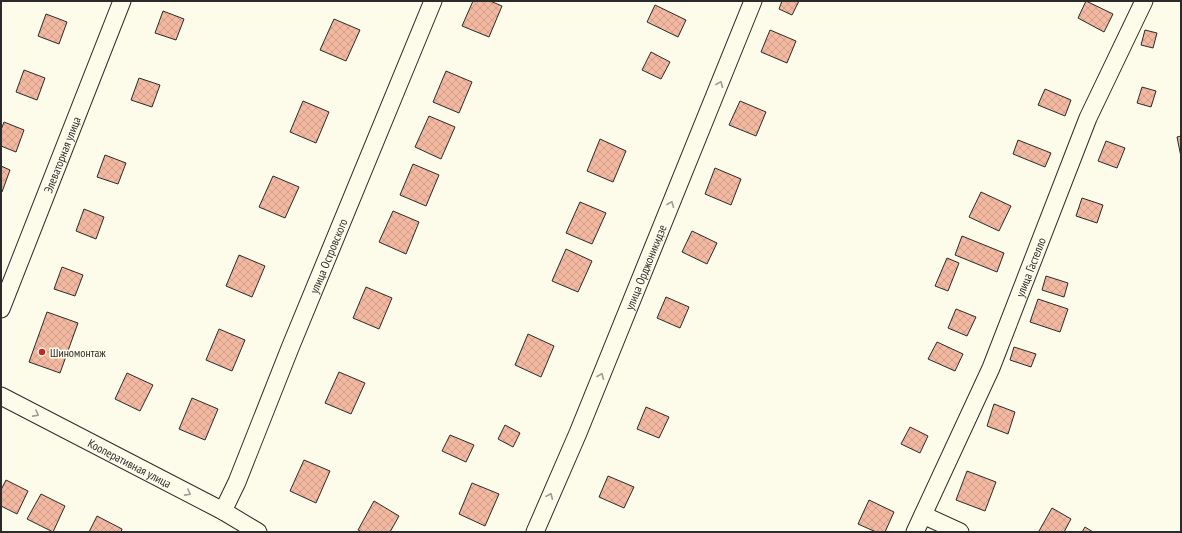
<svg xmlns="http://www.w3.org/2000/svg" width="1182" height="533" font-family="'PT Sans Narrow',sans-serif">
<defs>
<pattern id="building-cross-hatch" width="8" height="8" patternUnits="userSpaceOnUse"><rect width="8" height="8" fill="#f2b8a0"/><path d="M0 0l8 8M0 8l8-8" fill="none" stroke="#d09e8a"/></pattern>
</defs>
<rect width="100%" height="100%" fill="#fdfbea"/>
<path fill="url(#building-cross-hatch)" stroke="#2b2b2b" d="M 473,1 L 490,1 L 502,6 L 489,37 L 462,26 Z
M 782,1 L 799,1 L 792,15 L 779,9 Z
M 1086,1 L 1113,14 L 1104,32 L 1078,18 Z
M 655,5 L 686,20 L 678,37 L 647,22 Z
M 163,11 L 184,19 L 176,40 L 155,33 Z
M 46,14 L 67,22 L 59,44 L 38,36 Z
M 334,19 L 360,30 L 346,61 L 320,50 Z
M 770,30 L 796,41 L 787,63 L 761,52 Z
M 1145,30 L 1157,33 L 1153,48 L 1141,45 Z
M 651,52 L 670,62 L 661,79 L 642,70 Z
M 24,70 L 45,78 L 37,100 L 16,92 Z
M 446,71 L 472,82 L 459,113 L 433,102 Z
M 139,78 L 160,85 L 152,107 L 131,100 Z
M 1142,87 L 1156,91 L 1151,107 L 1137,103 Z
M 1045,89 L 1071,100 L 1065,116 L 1038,105 Z
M 303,101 L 329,112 L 316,143 L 290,132 Z
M 740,101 L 766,112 L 756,136 L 729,125 Z
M 429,116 L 455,127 L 441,159 L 415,147 Z
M 4,122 L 24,130 L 16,152 L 1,146 L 1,130 Z
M 1181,136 L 1181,157 L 1177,137 Z
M 600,139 L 626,151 L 613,182 L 587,171 Z
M 1018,140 L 1051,153 L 1045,167 L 1013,154 Z
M 1106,141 L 1125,148 L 1117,168 L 1098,161 Z
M 105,155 L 126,163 L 118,184 L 97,177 Z
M 413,164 L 439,175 L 426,206 L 400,195 Z
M 1,166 L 10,170 L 2,192 L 1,191 Z
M 715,168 L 741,179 L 731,205 L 705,194 Z
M 273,176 L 299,187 L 285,218 L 259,207 Z
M 981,192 L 1011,206 L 999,231 L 969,217 Z
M 1082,198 L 1103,205 L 1097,223 L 1076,216 Z
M 580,202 L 606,213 L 592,244 L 566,233 Z
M 84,209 L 104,217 L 96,239 L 76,231 Z
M 393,211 L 419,222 L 406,254 L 379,242 Z
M 692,231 L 717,243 L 707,264 L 682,252 Z
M 962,236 L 1004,253 L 997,272 L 955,255 Z
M 566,249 L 592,261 L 578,292 L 552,281 Z
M 239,255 L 265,266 L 252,297 L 226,286 Z
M 947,258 L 959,263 L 948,291 L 935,286 Z
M 62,267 L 83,275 L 75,296 L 54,289 Z
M 1046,276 L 1068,283 L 1064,297 L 1042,290 Z
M 366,287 L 392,298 L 379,329 L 353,318 Z
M 666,297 L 689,307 L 680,328 L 657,318 Z
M 1038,299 L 1068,309 L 1060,332 L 1030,322 Z
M 956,309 L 976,317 L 967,336 L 948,328 Z
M 47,312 L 78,323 L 60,373 L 29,362 Z
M 219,329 L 245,340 L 232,371 L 206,360 Z
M 528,334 L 554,346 L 541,377 L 515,365 Z
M 937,342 L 963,354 L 955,371 L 928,359 Z
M 1014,347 L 1036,354 L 1031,367 L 1010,360 Z
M 339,372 L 365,383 L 351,414 L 325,403 Z
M 127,373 L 153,385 L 140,411 L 115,399 Z
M 192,398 L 218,409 L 205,440 L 179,429 Z
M 994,404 L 1015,412 L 1008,434 L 987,426 Z
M 646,407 L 669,417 L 659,438 L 637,429 Z
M 505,425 L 520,433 L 513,447 L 498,439 Z
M 910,427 L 928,436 L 920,453 L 901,444 Z
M 450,435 L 474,445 L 466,462 L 442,451 Z
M 304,460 L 330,471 L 316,503 L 290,491 Z
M 967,471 L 996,482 L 985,511 L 956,500 Z
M 608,476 L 634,487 L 624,508 L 599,497 Z
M 6,480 L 28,491 L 17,514 L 1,506 L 1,490 Z
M 472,483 L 499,494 L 485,526 L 459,514 Z
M 41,494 L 65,506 L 53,532 L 27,519 Z
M 869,500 L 894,512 L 885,532 L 876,532 L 858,524 Z
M 374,501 L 399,516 L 390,532 L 362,532 L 358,530 Z
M 1052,508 L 1071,519 L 1064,532 L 1041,532 L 1039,531 Z
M 97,516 L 122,529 L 121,532 L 89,532 Z
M 1085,527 L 1093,532 L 1082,532 Z"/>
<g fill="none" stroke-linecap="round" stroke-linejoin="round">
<g stroke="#2b2b2b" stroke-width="19">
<g id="minor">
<path id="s1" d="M 1,309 L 122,1"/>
<path id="s2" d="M 1,396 L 223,511 L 258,532"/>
<path id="s3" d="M 223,511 L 237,482 L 290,348 L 433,1"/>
<path d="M 923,515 L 960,532"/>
<path id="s4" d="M 535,532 L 578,433 L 753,1"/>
<path id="s5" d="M 915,532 L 991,368 L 1088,118 L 1144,1"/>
</g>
</g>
<use href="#minor" stroke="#fdfbea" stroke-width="17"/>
</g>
<defs><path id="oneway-chevron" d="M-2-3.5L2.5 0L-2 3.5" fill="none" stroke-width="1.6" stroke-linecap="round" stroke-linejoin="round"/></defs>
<g stroke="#9e9d94">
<use href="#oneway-chevron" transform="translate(720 84) rotate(-68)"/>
<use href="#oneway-chevron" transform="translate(671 204) rotate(-68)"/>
<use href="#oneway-chevron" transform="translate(601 376) rotate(-68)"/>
<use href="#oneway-chevron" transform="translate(36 414) rotate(28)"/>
<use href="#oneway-chevron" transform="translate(188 493) rotate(28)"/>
<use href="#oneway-chevron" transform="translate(550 496) rotate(-66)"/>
</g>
<circle fill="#c62828" stroke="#fdfbea" stroke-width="1.5" cx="42" cy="352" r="4"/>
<g text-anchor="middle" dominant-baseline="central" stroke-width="3" stroke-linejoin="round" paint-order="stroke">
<g font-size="12" fill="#2b2b2b" stroke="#fdfbea">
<text stroke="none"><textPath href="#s1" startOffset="166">Элеваторная улица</textPath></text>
<text stroke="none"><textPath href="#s3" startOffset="276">улица Островского</textPath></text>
<text stroke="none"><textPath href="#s4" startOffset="287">улица Орджоникидзе</textPath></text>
<text stroke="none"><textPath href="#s5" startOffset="289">улица Гастелло</textPath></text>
<text stroke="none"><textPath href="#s2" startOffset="145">Кооперативная улица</textPath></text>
</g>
<g font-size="12" fill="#2b2b2b" stroke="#fdfbea" text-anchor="start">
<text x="50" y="352">Шиномонтаж</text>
</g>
</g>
<rect width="1182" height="533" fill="none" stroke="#2b2b2b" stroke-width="4"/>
</svg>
